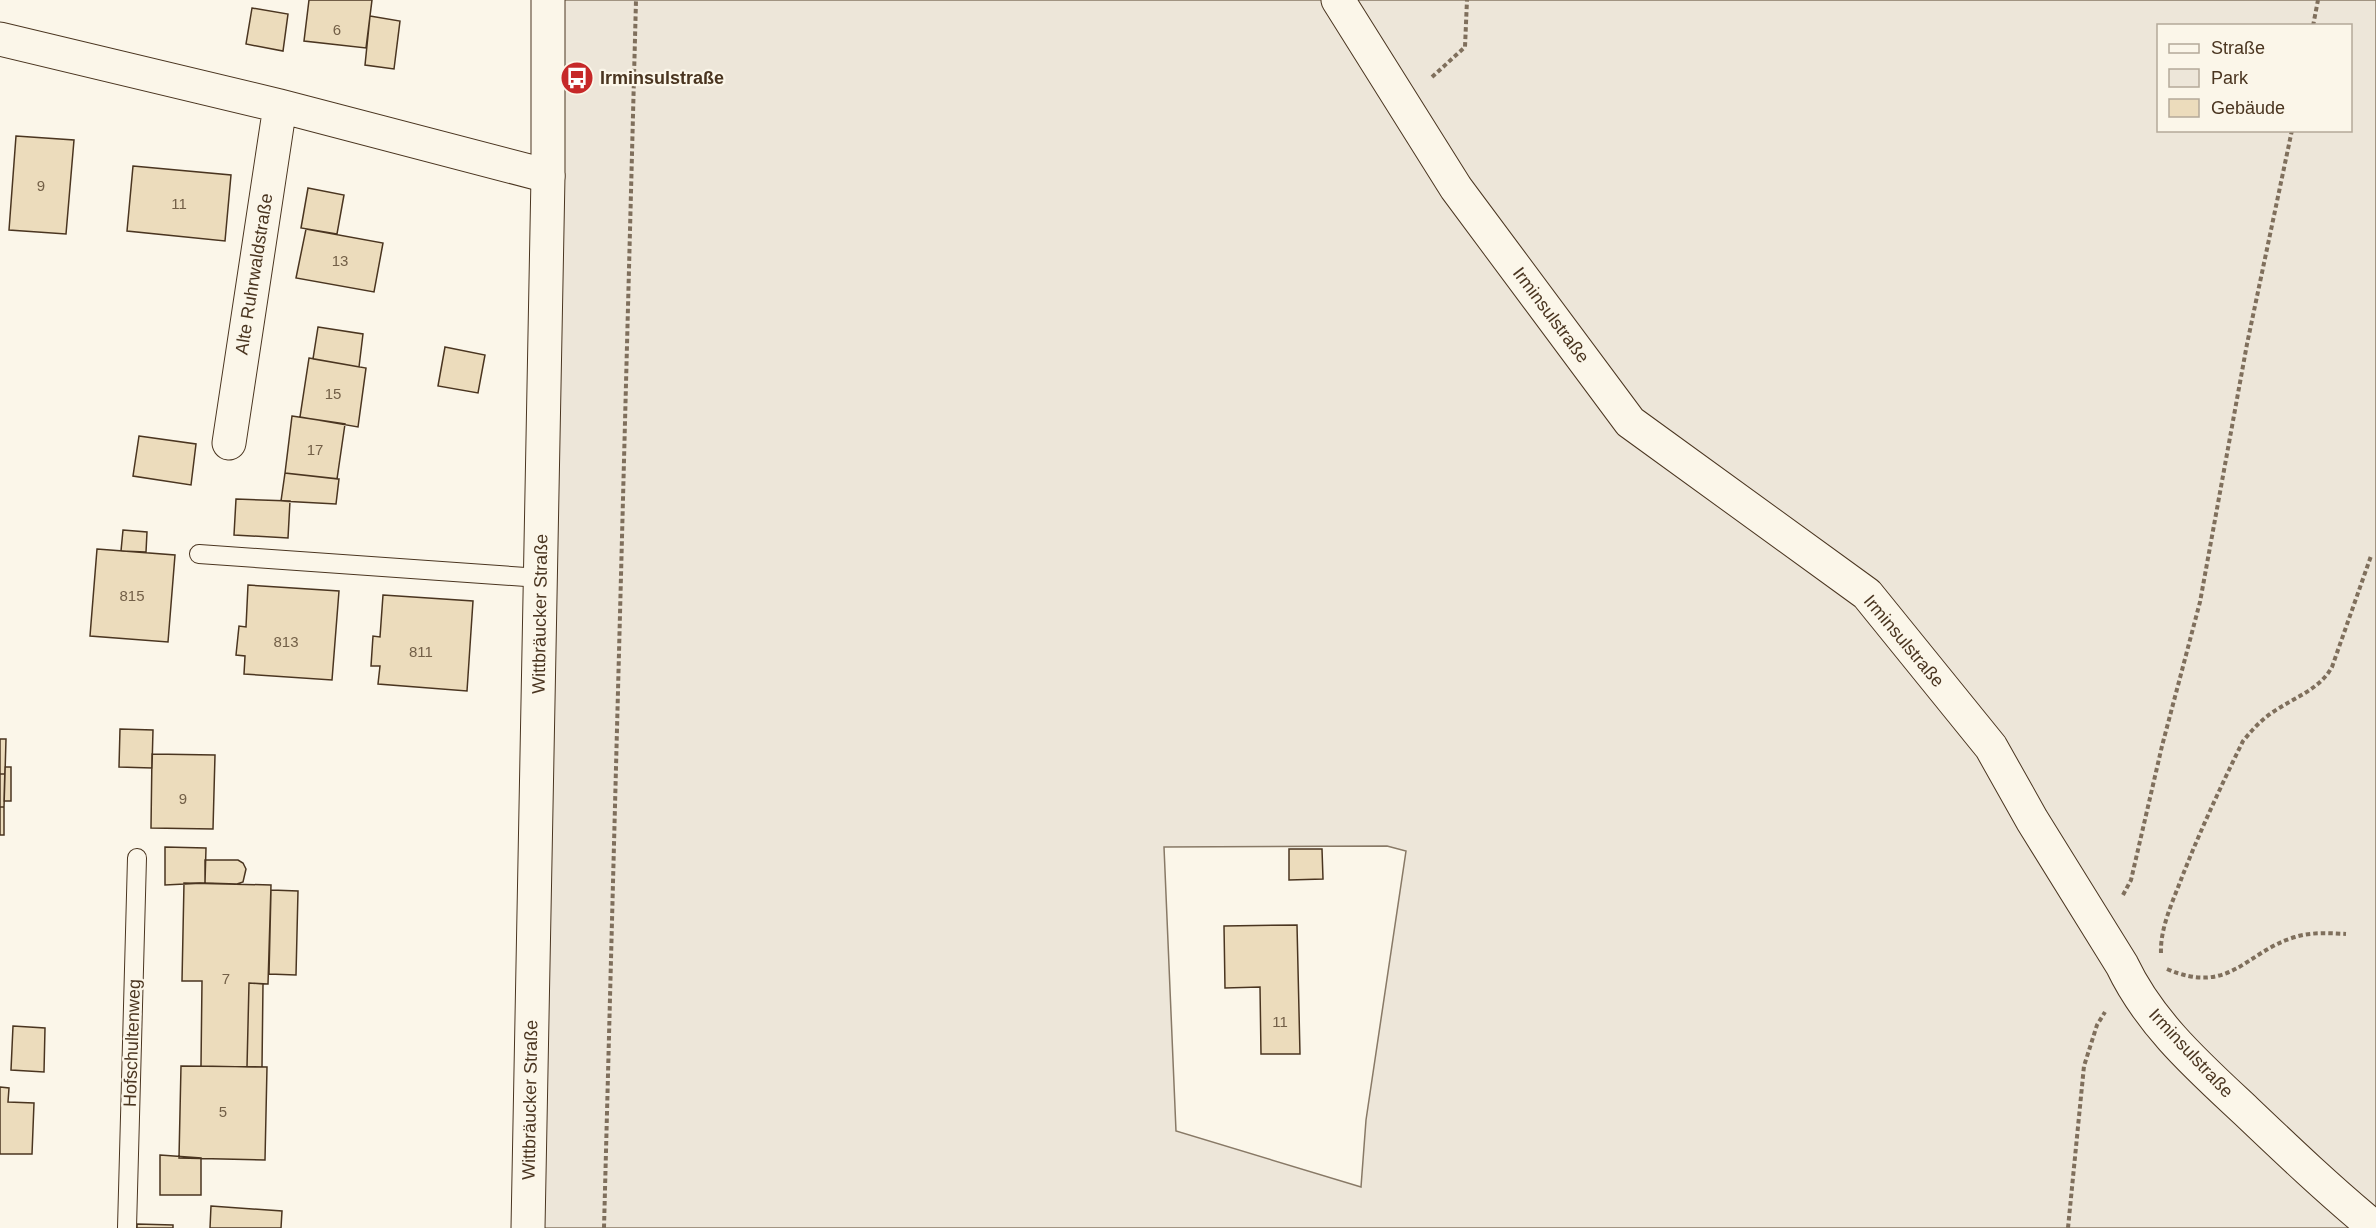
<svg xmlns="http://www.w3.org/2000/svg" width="2376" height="1228" font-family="Arial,sans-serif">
<rect width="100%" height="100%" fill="#fbf6e9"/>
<path fill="#ede6d9" stroke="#887966" stroke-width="1.5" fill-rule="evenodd" d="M 548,0 L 2376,0 L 2376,1211 L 2118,984 L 2358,1228 L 528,1228 ZM 2158,26 L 2350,26 L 2350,130 L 2158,130 ZM 1387,846 L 1406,851 L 1366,1120 L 1361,1187 L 1176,1131 L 1164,847 Z"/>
<path fill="#ecdcbc" stroke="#4a3520" stroke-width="1.5" d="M 309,0 L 372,0 L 366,48 L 304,41 Z
M 252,8 L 288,14 L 283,51 L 246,44 Z
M 370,16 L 400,21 L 394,69 L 365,65 Z
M 16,136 L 74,140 L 66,234 L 9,230 Z
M 133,166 L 231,175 L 225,241 L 127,231 Z
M 308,188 L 344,195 L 337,234 L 301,228 Z
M 306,229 L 383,243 L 374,292 L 296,278 Z
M 318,327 L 363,334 L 359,367 L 313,359 Z
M 445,347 L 485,355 L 478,393 L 438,386 Z
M 309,358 L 366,368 L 358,427 L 300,417 Z
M 292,416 L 345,424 L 337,479 L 285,473 Z
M 139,436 L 196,444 L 191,485 L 133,476 Z
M 285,473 L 339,479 L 336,504 L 281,501 Z
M 236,499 L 290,501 L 288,538 L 234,535 Z
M 123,530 L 147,532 L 146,552 L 121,551 Z
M 97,549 L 175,555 L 168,642 L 90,636 Z
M 248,585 L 339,591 L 332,680 L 244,674 L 245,656 L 236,655 L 239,626 L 246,627 Z
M 383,595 L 473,601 L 467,691 L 378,684 L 380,666 L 371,666 L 373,636 L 380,637 Z
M 120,729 L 153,730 L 152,768 L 119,767 Z
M 0,739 L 6,739 L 5,774 L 0,774 Z
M 152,754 L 215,755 L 213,829 L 151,828 Z
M 5,767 L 11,767 L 11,801 L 4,801 Z
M 0,774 L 5,774 L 4,807 L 0,807 Z
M 0,807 L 4,807 L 4,835 L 0,835 Z
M 165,847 L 206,848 L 205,883 L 165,885 Z
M 1289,849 L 1322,849 L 1323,879 L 1289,880 Z
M 205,860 L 238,860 L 243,863 L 246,869 L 243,882 L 237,884 L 205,883 Z
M 184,883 L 271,885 L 268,984 L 249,983 L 247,1067 L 201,1066 L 202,981 L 182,981 Z
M 271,890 L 298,891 L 296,975 L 269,974 Z
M 1297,925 L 1300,1054 L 1261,1054 L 1260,987 L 1225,988 L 1224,926 Z
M 249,983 L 263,984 L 262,1067 L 247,1067 Z
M 13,1026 L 45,1028 L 44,1072 L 11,1070 Z
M 181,1066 L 267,1067 L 265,1160 L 179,1158 Z
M 0,1087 L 9,1088 L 8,1102 L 34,1103 L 32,1154 L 0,1154 Z
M 160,1155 L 201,1158 L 201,1195 L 160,1195 Z
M 211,1206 L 282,1211 L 281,1228 L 210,1228 Z
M 137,1224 L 173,1225 L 173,1228 L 137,1228 Z"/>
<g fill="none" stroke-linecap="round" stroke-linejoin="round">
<g stroke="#4a3520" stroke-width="20">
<path id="service" d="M 199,554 L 540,578
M 127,1228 L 137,858"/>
</g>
<g stroke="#4a3520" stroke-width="35">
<path id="minor" d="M 1338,0 L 1456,188 L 1630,422 L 1867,594 L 1991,747 L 2032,820 L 2122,965 C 2150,1024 2199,1067 2246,1111 C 2288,1151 2330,1191 2375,1228
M 0,39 L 280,106 L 548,176
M 229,443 L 280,106"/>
</g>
<g stroke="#4a3520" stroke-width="35">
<path id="secondary" d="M 528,1228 L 548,176 L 548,0"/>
</g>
<path stroke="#7f6f5c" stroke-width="4" stroke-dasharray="4.5 3" stroke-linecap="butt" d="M 2313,26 L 2318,0
M 1432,77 L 1465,47 L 1467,0
M 2123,895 L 2131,880 L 2162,746 L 2200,602 L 2247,344 L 2292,130
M 2161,953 C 2160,928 2173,901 2182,877 C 2200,831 2221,786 2243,741 C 2252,730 2261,720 2273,712 C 2295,697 2319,690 2332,667 L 2371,556
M 2167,969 C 2230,996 2245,952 2295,937 C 2311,932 2329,933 2346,934
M 604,1228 L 636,0
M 2068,1228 L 2084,1066 L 2097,1025 L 2105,1012"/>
<use href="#service" stroke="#fbf6e9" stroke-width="18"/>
<use href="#minor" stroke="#fbf6e9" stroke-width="33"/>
<use href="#secondary" stroke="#fbf6e9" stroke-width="33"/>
</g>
<defs>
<g id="bus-disc" transform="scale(1.725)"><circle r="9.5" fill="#c62828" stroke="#fbf6e9"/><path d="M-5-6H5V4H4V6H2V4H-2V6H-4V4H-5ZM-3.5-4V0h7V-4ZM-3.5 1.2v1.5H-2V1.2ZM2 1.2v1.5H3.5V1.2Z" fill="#fff"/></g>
</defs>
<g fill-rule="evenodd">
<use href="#bus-disc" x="577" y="78"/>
</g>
<g text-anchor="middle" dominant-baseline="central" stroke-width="4.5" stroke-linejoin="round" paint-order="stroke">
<g font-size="15" fill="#725f47">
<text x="337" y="29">6</text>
<text x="41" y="185">9</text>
<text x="179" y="203">11</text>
<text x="340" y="260">13</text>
<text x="333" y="393">15</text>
<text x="315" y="449">17</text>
<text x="132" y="595">815</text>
<text x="286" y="641">813</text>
<text x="421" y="651">811</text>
<text x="183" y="798">9</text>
<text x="226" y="978">7</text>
<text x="1280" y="1021">11</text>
<text x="223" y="1111">5</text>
</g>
<g font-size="18" font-weight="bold" fill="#4a3520" stroke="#fbf6e9" text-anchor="start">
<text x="600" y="78">Irminsulstraße</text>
</g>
<g font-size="18" fill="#4a3520" stroke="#fbf6e9">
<text transform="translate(254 274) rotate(-81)">Alte Ruhrwaldstraße</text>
<text transform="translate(1551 315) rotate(53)">Irminsulstraße</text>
<text transform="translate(540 614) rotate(-89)">Wittbräucker Straße</text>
<text transform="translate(1904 641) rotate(50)">Irminsulstraße</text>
<text transform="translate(132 1043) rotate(-88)">Hofschultenweg</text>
<text transform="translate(2191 1053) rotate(47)">Irminsulstraße</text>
<text transform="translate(530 1100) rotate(-89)">Wittbräucker Straße</text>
</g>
</g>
<rect x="2157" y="24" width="195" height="108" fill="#fbf6e9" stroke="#b4a999" stroke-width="1.5"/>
<rect x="2169" y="44" width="30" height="9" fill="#fbf6e9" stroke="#b4a999" stroke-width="1.5"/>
<text x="2211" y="54" font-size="18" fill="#4a3520">Straße</text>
<rect x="2169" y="69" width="30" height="18" fill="#ede6d9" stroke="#b4a999" stroke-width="1.5"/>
<text x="2211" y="84" font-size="18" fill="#4a3520">Park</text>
<rect x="2169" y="99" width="30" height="18" fill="#ecdcbc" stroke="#b4a999" stroke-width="1.5"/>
<text x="2211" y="114" font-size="18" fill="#4a3520">Gebäude</text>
</svg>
